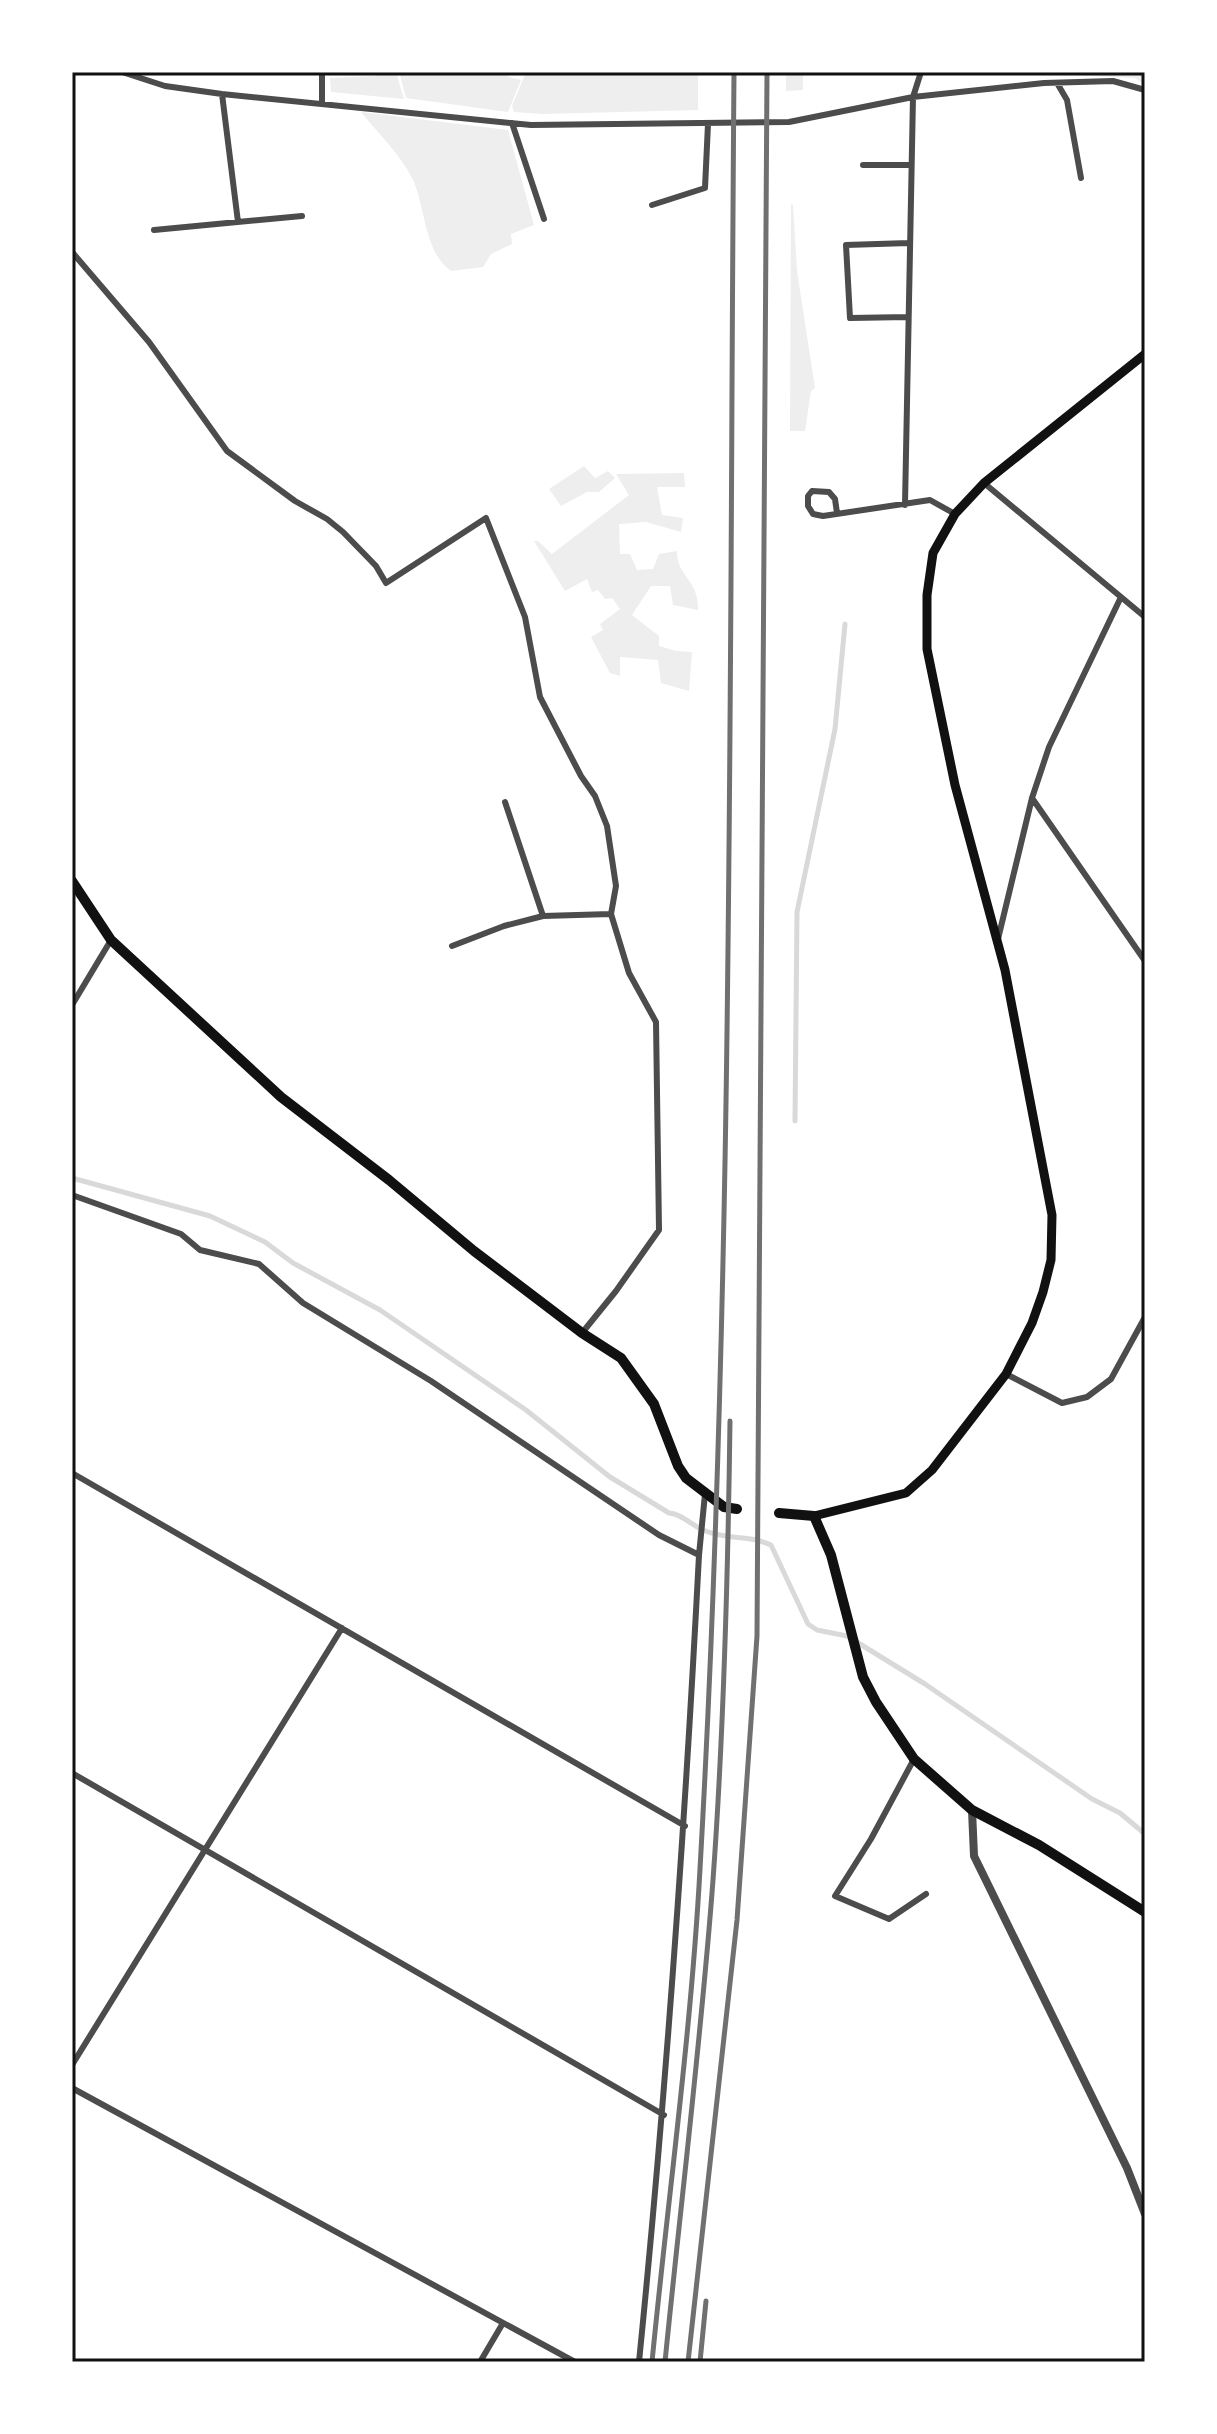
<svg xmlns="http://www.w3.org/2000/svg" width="1217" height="2434" font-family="Montserrat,sans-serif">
<rect width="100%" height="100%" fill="#fff"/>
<path fill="#eee" d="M 377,72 L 396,72 L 404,99 L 331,92 L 330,78 L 376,76 Z
M 399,72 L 509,72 L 508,77 L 521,80 L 508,112 L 406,98 Z
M 526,72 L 698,72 L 698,110 L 543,114 L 514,112 L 512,106 Z
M 786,72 L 803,72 L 803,90 L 786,91 Z
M 1073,72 L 1136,72 L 1145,75 L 1145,84 L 1134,78 L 1071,75 Z
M 361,112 L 508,130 L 534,225 L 511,234 L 512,244 L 491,254 L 483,267 L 451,271 C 423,251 426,206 412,178 C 400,154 377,132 361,112 Z
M 791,204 L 793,205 L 797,271 L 815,388 L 811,391 L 805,431 L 790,431 Z
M 584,466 L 595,478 L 608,471 L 615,478 L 599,492 L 587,492 L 561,506 L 549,489 Z
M 684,473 L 685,487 L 657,487 L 662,515 L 683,518 L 681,532 L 646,522 L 619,524 L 620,554 L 630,554 L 637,570 L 653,569 L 659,554 L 677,551 C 676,576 699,579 698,610 L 673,605 L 670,586 L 651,586 L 632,615 L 659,636 L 659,646 L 676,651 L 692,652 L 689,691 L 661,683 L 658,660 L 620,657 L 620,676 L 610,673 L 591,637 L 603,630 L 600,624 L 620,609 L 612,598 L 605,599 L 598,590 L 592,592 L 587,579 L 565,591 L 534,541 L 538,541 L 552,554 L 629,495 L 616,474 Z"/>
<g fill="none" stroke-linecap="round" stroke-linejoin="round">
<path stroke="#d9d9d9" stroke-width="5" d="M 795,1121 L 797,912 L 835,729 L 845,624
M 72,1178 L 210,1216 L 265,1242 L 293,1263 L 380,1310 L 526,1410 L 610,1477 L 669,1513 C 682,1514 691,1525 703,1530 C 728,1541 747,1534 771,1545 L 808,1624 L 817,1630 L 847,1636 L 925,1684 L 1092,1799 L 1120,1813 L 1145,1834"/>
<path stroke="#4c4c4c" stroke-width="6" d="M 122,72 L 165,86 L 222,94 L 531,125 L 789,122 L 913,97 L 1044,83 L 1113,81 L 1145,90
M 322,72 L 322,104
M 1057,83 L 1067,100 L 1081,178
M 222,94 L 238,222
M 512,123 L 544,219
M 863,165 L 910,165
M 652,205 L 705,188 L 708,124
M 154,230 L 302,216
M 72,252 L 149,342 L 227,451 L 295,501 L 327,519 L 343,532 L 376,566 L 386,583 L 486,518 L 525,617 L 540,697 L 581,776 L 595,796 L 607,826 L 616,886 L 611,914 L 629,973 L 656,1022 L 659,1230 L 616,1291 L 582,1333
M 908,317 L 850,318 L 846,245 L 909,243
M 984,483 L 1145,617
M 905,505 L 913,97 L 921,72
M 837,513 L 835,499 L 829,492 L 812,491 L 808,496 L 808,506 L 813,514 L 823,516 L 930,500 L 955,514
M 1032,798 L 1145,961
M 505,802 L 543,916
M 998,939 L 1032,798 L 1049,747 L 1121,597
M 452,946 L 504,926 L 543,916 L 611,914
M 72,1005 L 111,940
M 72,1195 L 181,1234 L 200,1250 L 259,1264 L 303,1303 L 431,1381 L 659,1535 L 699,1555 C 685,1825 666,2093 639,2362
M 1006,1374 L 1062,1403 L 1087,1397 L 1111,1379 L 1145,1317
M 72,1473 L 685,1826
M 699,1555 L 705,1494
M 914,1759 L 871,1839 L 835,1896 L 889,1919 L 926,1894
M 72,1773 L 664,2115
M 72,2065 L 342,1628
M 72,2088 L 575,2362
M 480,2362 L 503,2323"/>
<path stroke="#4c4c4c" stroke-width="8" d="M 972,1810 L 974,1856 L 1127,2168 L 1145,2214"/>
<path stroke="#111" stroke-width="9" d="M 814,1516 L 906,1493 L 932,1470 L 1006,1374 L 1032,1323 L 1043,1292 L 1051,1260 L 1052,1215 L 1005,970 L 955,785 L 927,649 L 927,595 L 933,553 L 955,514 L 984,483 L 1145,354"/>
<path stroke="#111" stroke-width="10" d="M 72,881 L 111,940 L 281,1097 L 389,1180 L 474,1251 L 582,1333 L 621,1358 L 654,1404 L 678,1466 L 686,1478 L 724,1507 L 737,1509
M 779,1513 L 814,1516 L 831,1555 L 863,1677 L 876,1702 L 914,1759 L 972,1810 L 1039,1845 L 1145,1912"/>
<path stroke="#707070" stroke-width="5" d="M 652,2362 C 668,2198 691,2034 700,1869 C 734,1271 729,671 734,72
M 665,2362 C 681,2201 701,2041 713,1880 C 724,1728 728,1574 730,1421
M 688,2362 L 737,1920 L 757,1636 L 767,72
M 700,2362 L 706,2301"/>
</g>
<rect width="1217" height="2434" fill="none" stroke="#ffffff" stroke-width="148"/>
<rect x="74" y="74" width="1069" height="2286" fill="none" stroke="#111" stroke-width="3"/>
</svg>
